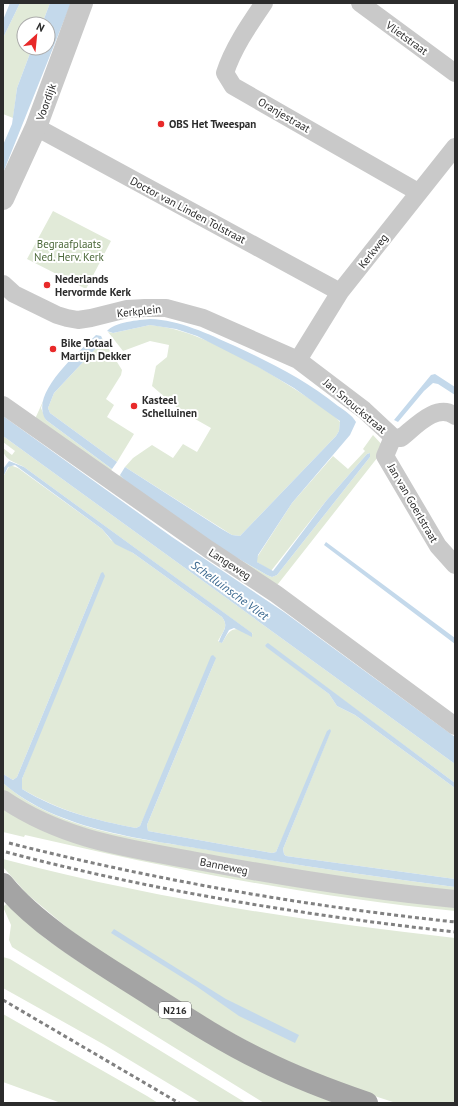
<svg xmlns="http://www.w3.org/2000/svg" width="458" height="1106" font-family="'PT Sans',sans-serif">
<rect width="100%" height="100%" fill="#fff"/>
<path fill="#e1ead8" d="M 20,3 L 50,3 L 42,24 L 24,24 L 24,48 L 32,48 L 17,88 L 13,118 L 3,114 L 3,38 Z
M 53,211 L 111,241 L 86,289 L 27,259 Z
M 150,325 C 201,329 268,371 310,399 C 320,406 332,412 340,422 L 339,431 L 336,436 L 240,536 L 232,535 L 125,467 L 133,458 L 152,445 L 173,458 L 183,444 L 197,452 L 211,428 L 181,411 L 152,386 L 156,366 L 167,357 L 169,345 L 150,341 L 123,351 L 108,332 L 113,333 Z
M 102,338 L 122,370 L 121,375 L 106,399 L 114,405 L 107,417 L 134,434 L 117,462 L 50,413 L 48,408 L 54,393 L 100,344 Z
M 44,399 L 41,408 L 46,420 L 112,469 L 110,472 L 35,419 Z
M 373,435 L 385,448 L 278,584 C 275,585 272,585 269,584 C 253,577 121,488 116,480 L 120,475 L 126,482 L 225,551 L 267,575 L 272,577 L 277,575 L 370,457 L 370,453 L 367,454 L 326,501 L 271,571 L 257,562 L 256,559 L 292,503 L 333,456 L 348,469 L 365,451 L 363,449 Z
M 3,436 L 455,764 L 455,783 L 268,644 L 265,645 L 329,694 L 337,706 L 355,715 L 455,788 L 455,879 L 286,856 L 284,854 L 283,849 L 331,730 L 276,852 L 272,853 L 148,831 L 147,825 L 216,658 L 140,826 L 136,828 C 94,820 60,811 22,789 L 22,779 L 101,573 L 17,777 L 13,780 L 3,774 L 3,477 L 10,465 L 18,468 L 102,529 L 111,540 L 133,553 L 222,617 C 229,626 223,632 218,641 L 222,643 C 232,625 234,628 253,634 L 24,467 C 15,462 3,460 3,448 L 12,455 L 15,451 L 3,442 Z
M 3,783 C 60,833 145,839 216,851 C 295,865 375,877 455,887 L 455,894 L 271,869 L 72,828 L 3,792 Z
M 3,808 L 28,823 L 455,906 L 455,911 C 310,897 167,868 25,835 L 24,837 L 3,832 Z
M 3,859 C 151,898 303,921 455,938 L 455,1103 L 396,1103 L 344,1086 L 265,1051 L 202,1016 L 113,960 L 70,930 L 27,894 L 3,867 Z
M 6,904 L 46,939 L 82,964 L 336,1103 L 264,1103 L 12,947 L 9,940 L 11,925 L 3,907 Z
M 3,957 L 10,959 L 246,1103 L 201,1103 L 103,1044 L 3,988 Z
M 3,1014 L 147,1096 L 158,1103 L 61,1103 L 3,1082 Z"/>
<path fill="#c4d9eb" d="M 10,3 L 20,3 L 3,38 L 3,20 Z
M 50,3 L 71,3 L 3,173 L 3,145 L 12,124 L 17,88 L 32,48 L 48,48 L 48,24 L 42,24 Z
M 150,319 C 180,320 208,334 235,346 C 271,363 306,380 338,406 C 344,410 352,415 356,422 L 350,435 L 292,503 L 258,555 L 257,562 L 273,571 L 326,501 L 367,454 L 370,453 L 370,457 L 277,575 L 272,577 L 267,575 L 225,551 L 126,482 L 120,475 L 125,467 L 220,528 L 232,535 L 240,536 L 336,436 L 339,431 L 340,421 L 294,388 L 258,367 L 197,336 L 176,329 L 150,325 L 113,333 L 107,331 C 114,322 139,320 150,319 Z
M 96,335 L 101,336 L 102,338 L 100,344 L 54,393 L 48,408 L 50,413 L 117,462 L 112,469 L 46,420 C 28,394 79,352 96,335 Z
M 435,374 L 455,387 L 455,395 L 438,384 L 433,383 L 424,391 L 398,422 L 394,420 L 431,375 Z
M 3,416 L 172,537 L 284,612 L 455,737 L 455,764 L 3,436 Z
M 9,461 L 24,467 L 252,633 L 252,637 L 234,628 L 229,630 L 222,643 L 219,642 C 221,633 230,627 222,617 L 133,553 L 115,544 L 102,529 L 15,465 L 8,467 L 3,477 L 3,469 Z
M 326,542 L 455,638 L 455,644 L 324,545 Z
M 103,572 L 105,576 L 22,779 L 22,789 C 58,811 95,820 136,828 L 140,826 L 211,656 L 213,655 L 216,658 L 147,825 L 148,831 L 272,853 L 276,852 L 327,731 L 330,729 L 331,731 L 283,849 L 284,854 L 286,856 L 455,879 L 455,887 C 376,877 297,865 219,852 C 148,839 59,832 3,783 L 3,774 L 13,780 L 17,777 L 101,573 Z
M 268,643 L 455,783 L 455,788 L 355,715 L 337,706 L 329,694 L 266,647 L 265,645 Z
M 114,929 L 226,999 L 299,1035 L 295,1043 L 239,1016 L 196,986 L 111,933 Z"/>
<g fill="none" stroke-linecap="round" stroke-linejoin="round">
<path stroke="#c9c9c9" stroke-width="18" d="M 264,3 C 249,25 233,48 225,73 L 233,86 L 418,192
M 360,3 L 455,73
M 36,127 L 340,292
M 3,284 L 14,294 L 57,315 L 67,318 L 78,320 L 91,318 L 127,309 L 145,308 L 166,308 L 203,318 L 298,360 L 364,410 L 393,437 L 401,438 C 415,427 437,402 455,416
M 298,360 L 340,292 L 455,147
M 3,405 L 208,549 L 276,594 L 455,726
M 393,437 L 385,456 L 438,546 L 455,565
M 3,799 C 63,840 127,848 197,861 C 283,877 369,891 455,899"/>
<path stroke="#c9c9c9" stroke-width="22" d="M 3,199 L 36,127 L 82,3"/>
<path stroke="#a4a4a4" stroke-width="22" d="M 3,884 C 33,921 84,953 125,979 C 170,1007 215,1038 263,1061 C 297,1078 332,1091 367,1103"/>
<path stroke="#818181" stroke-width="3" stroke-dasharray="4 3" stroke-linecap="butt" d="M 9,843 C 155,880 305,906 455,922
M 6,852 C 153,891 304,915 455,932
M 3,1000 L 179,1103"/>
</g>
<g fill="#e82929" stroke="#fff" stroke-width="1.5">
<circle cx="161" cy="124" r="4"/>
<circle cx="47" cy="285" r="4"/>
<circle cx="53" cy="349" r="4"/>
<circle cx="134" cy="406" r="4"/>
</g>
<g text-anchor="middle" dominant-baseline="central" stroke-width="4" stroke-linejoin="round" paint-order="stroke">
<rect fill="#fff" stroke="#6b6b6b" stroke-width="1" x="159" y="1002" width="32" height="16" rx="3"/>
<g font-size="10" font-weight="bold" fill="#2c2c2c">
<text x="175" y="1010">N216</text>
</g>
<g font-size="11" fill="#2c2c2c" stroke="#fff">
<text transform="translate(407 38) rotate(36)">Vlietstraat</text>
<text transform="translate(46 102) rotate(-70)">Voordijk</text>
<text transform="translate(284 115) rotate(30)">Oranjestraat</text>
<text transform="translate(188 210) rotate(28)">Doctor van Linden Tolstraat</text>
<text transform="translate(373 251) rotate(-52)">Kerkweg</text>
<text transform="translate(139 311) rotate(-6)">Kerkplein</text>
<text transform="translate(355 406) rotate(40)">Jan Snouckstraat</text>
<text transform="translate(413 503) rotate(60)">Jan van Goerlstraat</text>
<text transform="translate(230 564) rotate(33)">Langeweg</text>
<text transform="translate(224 866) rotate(11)">Banneweg</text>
</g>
<g font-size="11" font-weight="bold" fill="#2c2c2c" stroke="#fff" text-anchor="start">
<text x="169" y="124">OBS Het Tweespan</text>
<text x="55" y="279">Nederlands<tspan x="55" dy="13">Hervormde Kerk</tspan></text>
<text x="61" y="343">Bike Totaal<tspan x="61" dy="13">Martijn Dekker</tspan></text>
<text x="142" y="400">Kasteel<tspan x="142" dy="13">Schelluinen</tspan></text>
</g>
<g font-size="11" fill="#4b6839" stroke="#fff">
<text x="69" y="244">Begraafplaats<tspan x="69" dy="13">Ned. Herv. Kerk</tspan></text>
</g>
<g font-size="12" font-style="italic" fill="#39678e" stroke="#fff">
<text transform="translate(230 590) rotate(36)">Schelluinsche Vliet</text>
</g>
</g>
<rect width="458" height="1106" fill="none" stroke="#2c2c2c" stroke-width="8"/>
<g transform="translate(36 36) rotate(27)"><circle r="19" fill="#ffffff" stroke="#ababab"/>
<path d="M0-3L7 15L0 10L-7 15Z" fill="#e82929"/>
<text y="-6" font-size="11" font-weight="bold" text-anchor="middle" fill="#2c2c2c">N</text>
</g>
</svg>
